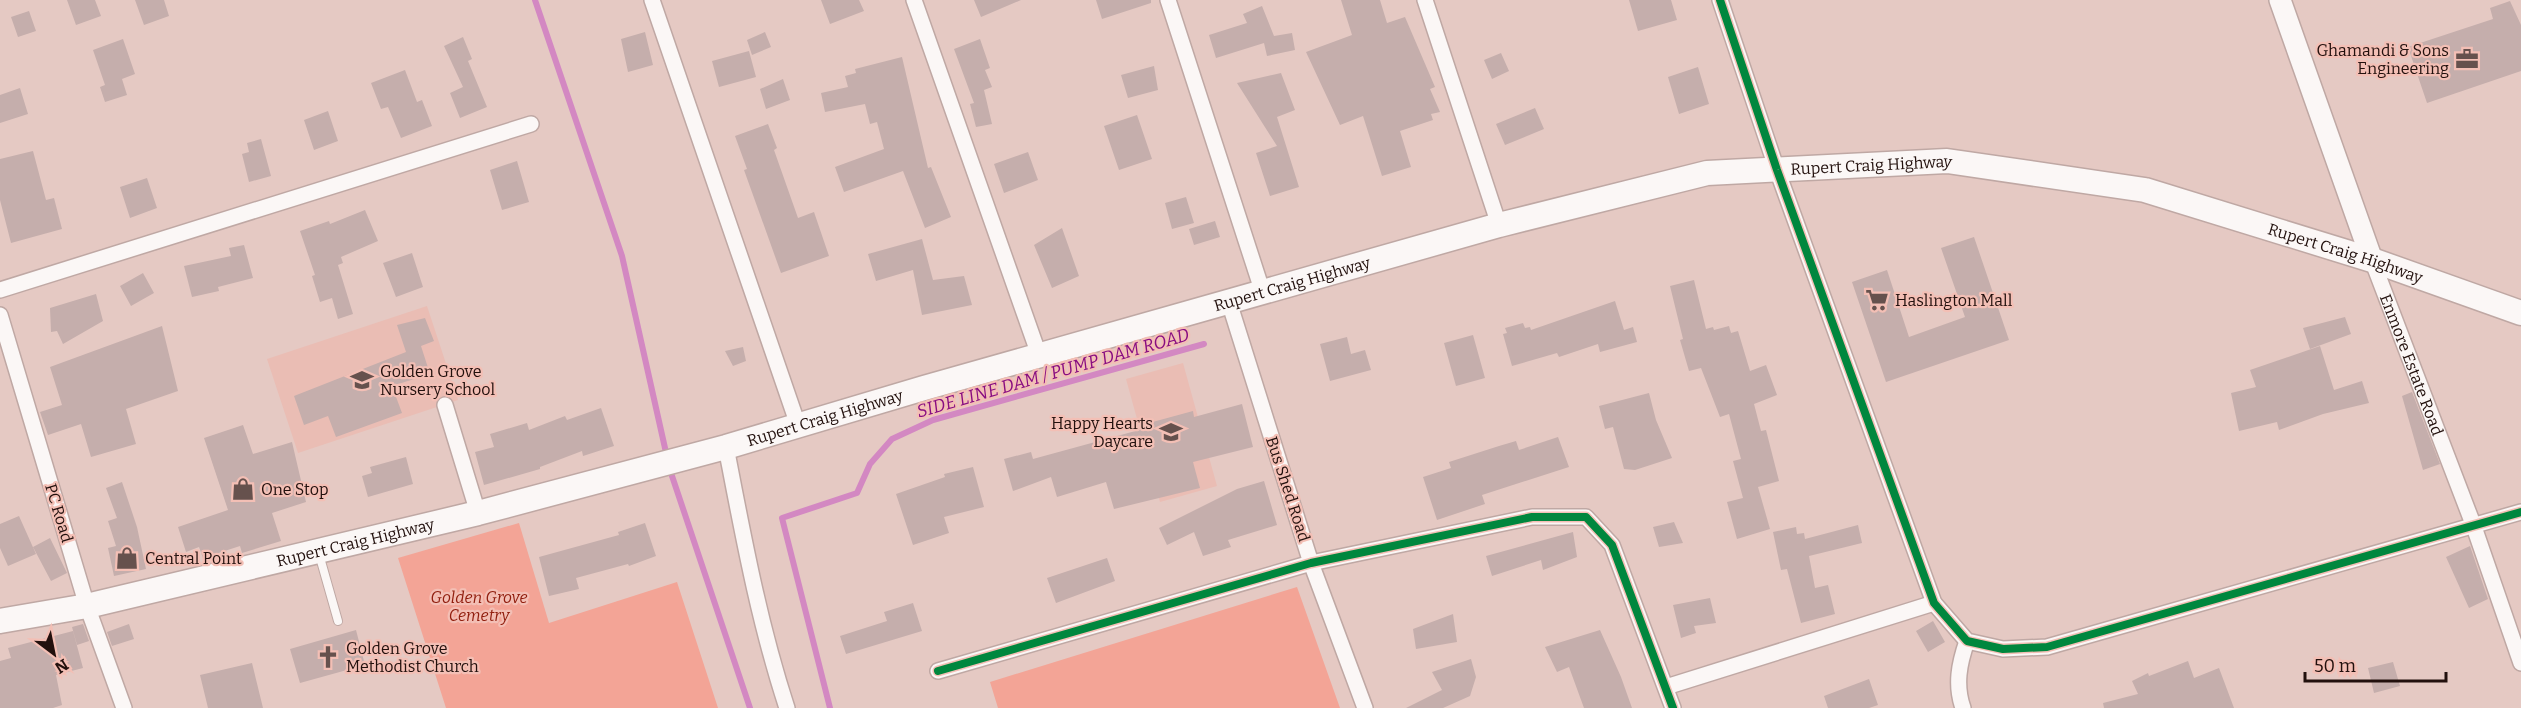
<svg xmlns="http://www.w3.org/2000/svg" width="2521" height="708" font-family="Bitter,serif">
<rect width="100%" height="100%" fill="#e5c9c3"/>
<path fill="#eabdb4" d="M 427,306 L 458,400 L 298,453 L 267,359 Z
M 1183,363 L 1217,486 L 1160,502 L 1126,379 Z"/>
<path fill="#f3a496" d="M 519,523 L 549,623 L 677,582 L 718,708 L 446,708 L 398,558 Z
M 1297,587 L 1340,708 L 998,708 L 990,682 Z"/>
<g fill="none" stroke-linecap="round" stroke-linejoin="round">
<path stroke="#d388c2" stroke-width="6" d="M 535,0 L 622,256 L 667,457
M 669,467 L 750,708
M 830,708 L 782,518 L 857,493 L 870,464 L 892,439 L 933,420 L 1204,344"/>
</g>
<path fill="#c5aeac" d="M 67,0 L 95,0 L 101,16 L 76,25 Z
M 135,0 L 164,0 L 169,16 L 144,25 Z
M 821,0 L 859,0 L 864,11 L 830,24 Z
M 974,0 L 1021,0 L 981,17 Z
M 1096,0 L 1151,0 L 1151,3 L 1102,19 Z
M 1341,0 L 1380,0 L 1387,23 L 1405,17 L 1435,87 L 1430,89 L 1440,112 L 1431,114 L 1433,120 L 1400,131 L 1411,167 L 1382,176 L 1363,116 L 1340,125 L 1306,52 L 1352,35 Z
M 1629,0 L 1671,0 L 1677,20 L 1638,31 Z
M 2510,1 L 2521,25 L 2521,71 L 2427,103 L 2408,47 L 2493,19 L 2490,8 Z
M 1262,6 L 1274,36 L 1292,33 L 1295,50 L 1267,56 L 1264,43 L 1216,58 L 1209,35 L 1247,23 L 1243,14 Z
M 29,11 L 36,31 L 18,37 L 11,17 Z
M 645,32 L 653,65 L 628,72 L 621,39 Z
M 765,32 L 771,47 L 752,55 L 747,40 Z
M 463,37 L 472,59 L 468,61 L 487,107 L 460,118 L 450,93 L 463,87 L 444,46 Z
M 123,39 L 135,74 L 122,79 L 127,95 L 105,102 L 100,87 L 105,85 L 93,50 Z
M 980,39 L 990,68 L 985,70 L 992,87 L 984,90 L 992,124 L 976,127 L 970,104 L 974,103 L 954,49 Z
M 749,51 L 756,77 L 719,87 L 712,61 Z
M 1501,53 L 1509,71 L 1492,79 L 1484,60 Z
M 902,57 L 928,168 L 931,167 L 951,217 L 925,228 L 903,171 L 844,192 L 835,167 L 884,149 L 877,122 L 870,124 L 865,104 L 825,112 L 821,93 L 848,87 L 845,76 L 856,73 L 855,69 Z
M 1154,66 L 1158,90 L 1128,98 L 1121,75 Z
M 1698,67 L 1709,104 L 1679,114 L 1668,77 Z
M 405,70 L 417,102 L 422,100 L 432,126 L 401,138 L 388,107 L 381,109 L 371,83 Z
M 1281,73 L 1295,110 L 1277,117 L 1299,187 L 1270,196 L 1256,153 L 1277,146 L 1237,83 Z
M 783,79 L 790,100 L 766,109 L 760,89 Z
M 20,88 L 28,114 L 0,123 L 0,95 Z
M 1535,108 L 1544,129 L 1505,145 L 1496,124 Z
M 328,111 L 338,141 L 314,150 L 304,120 Z
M 1137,115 L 1152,159 L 1119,170 L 1104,126 Z
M 768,124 L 777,148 L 774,150 L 798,218 L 814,212 L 829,256 L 781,273 L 744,170 L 747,169 L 735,136 Z
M 261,139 L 271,176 L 249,182 L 242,154 L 249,152 L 247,143 Z
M 33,151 L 46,200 L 54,198 L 62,229 L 11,243 L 0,200 L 0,159 Z
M 1028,152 L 1038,180 L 1004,193 L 994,164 Z
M 517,161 L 529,202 L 502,210 L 490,170 Z
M 147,178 L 157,208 L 130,218 L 120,187 Z
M 1186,197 L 1194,223 L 1172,229 L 1165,203 Z
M 365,210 L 378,241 L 341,257 L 343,263 L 338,265 L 353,314 L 338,319 L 332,298 L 320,302 L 312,276 L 315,275 L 300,231 L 329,221 L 330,224 Z
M 1215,221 L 1220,237 L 1194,245 L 1189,229 Z
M 1062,228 L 1079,276 L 1052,288 L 1034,245 Z
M 1974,237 L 2009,340 L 1886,382 L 1852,282 L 1887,270 L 1909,337 L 1965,317 L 1941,248 Z
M 922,239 L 933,280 L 964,276 L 972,305 L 922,315 L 913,270 L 876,281 L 868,254 Z
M 244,245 L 253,278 L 218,287 L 219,291 L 192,297 L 184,266 L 231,256 L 229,248 Z
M 412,253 L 423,287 L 396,297 L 383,263 Z
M 143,273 L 154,293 L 131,306 L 120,286 Z
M 1694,280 L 1706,329 L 1713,327 L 1714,330 L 1729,326 L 1731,333 L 1738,331 L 1750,371 L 1766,365 L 1777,395 L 1754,404 L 1761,431 L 1766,430 L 1779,481 L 1758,487 L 1770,529 L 1737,539 L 1727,502 L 1743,498 L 1733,461 L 1741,459 L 1729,414 L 1720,417 L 1701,368 L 1689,371 L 1680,340 L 1683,339 L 1670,286 Z
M 96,294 L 103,321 L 63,344 L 57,331 L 51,332 L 50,308 Z
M 1615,301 L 1624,330 L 1633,327 L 1637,342 L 1600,352 L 1598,344 L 1559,357 L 1557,353 L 1512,366 L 1503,334 L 1507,333 L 1505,328 L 1523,323 L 1525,328 L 1530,327 L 1531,330 Z
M 2345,317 L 2351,334 L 2310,349 L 2303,328 Z
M 425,318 L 434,341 L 421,346 L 430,374 L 392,386 L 402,413 L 336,437 L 328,416 L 304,425 L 294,396 L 406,352 L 397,325 Z
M 162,326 L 178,391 L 126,409 L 136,444 L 91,457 L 81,424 L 48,435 L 40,412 L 62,405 L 50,367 Z
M 1473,335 L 1485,378 L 1456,386 L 1444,343 Z
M 1347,337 L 1351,354 L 1365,350 L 1371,370 L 1330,381 L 1320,344 Z
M 2320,346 L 2334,390 L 2362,381 L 2369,403 L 2323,414 L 2279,430 L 2277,422 L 2239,431 L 2231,393 L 2256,387 L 2250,370 Z
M 743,347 L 746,361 L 733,366 L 725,351 Z
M 2412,392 L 2440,464 L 2423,470 L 2402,396 Z
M 1649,393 L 1656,420 L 1672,458 L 1635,470 L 1624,469 L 1613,427 L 1605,429 L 1599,406 Z
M 1242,404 L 1253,447 L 1193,462 L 1200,488 L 1114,509 L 1106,482 L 1057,497 L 1051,477 L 1013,491 L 1004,459 L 1031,452 L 1033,459 L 1150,427 L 1149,423 L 1193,411 L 1194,417 Z
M 601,408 L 614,446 L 583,456 L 582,451 L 540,467 L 540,469 L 484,485 L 475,452 L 494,447 L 490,434 L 527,423 L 529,430 L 565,416 L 567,420 Z
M 243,425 L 253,454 L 292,442 L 306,502 L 272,513 L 281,541 L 242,553 L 240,546 L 203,558 L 199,547 L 186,552 L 178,527 L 228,510 L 204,438 Z
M 1558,437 L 1569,467 L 1482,495 L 1485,504 L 1437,520 L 1423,477 L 1451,468 L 1449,462 L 1499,446 L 1516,441 L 1519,450 Z
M 406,457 L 413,484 L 368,497 L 362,476 L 372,473 L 370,467 Z
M 973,467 L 984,507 L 944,517 L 949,533 L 913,545 L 896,494 L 945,477 L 944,474 Z
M 1264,481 L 1277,525 L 1228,540 L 1231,547 L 1203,556 L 1194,532 L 1167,545 L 1159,528 L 1237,489 Z
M 122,482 L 137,527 L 146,569 L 114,576 L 108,548 L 116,546 L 108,521 L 117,518 L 106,488 Z
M 19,516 L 36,554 L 8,566 L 0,548 L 0,524 Z
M 1674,522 L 1683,543 L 1659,547 L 1653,527 Z
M 645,523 L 656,556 L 629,566 L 628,564 L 576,578 L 579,589 L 549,596 L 539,557 L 619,535 L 618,532 Z
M 1858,525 L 1862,543 L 1809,556 L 1815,588 L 1828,585 L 1835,614 L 1801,623 L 1787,569 L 1781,570 L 1773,532 L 1796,527 L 1797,534 L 1804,533 L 1805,539 Z
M 1573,532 L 1577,557 L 1543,570 L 1541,560 L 1492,576 L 1486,556 Z
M 50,538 L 67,573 L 51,581 L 33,547 Z
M 2470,546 L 2488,599 L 2469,608 L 2446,557 Z
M 1107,558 L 1115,581 L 1056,603 L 1047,578 Z
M 1710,598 L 1716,623 L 1694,626 L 1696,633 L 1681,638 L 1673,605 Z
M 913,603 L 922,631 L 846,654 L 840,636 L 887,621 L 884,612 Z
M 1453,614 L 1457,642 L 1416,649 L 1413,629 Z
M 1933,621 L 1945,642 L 1928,652 L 1916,631 Z
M 83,624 L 89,641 L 77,645 L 72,627 Z
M 129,624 L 134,639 L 112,646 L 107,632 Z
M 356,630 L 365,665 L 300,683 L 290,649 Z
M 1600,630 L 1621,677 L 1632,708 L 1584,708 L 1569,667 L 1557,672 L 1545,647 Z
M 73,631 L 83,668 L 56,675 L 62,705 L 53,708 L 0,708 L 0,661 L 11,658 L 8,648 Z
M 1471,659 L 1476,677 L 1470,696 L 1443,708 L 1406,708 L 1442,690 L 1432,672 Z
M 2188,661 L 2194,678 L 2219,668 L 2234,708 L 2104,708 L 2103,703 L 2138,694 L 2132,681 L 2148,673 L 2149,676 Z
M 2393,662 L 2400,686 L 2374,693 L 2368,668 Z
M 252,663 L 263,708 L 208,708 L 200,675 Z
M 1869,679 L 1878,705 L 1869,708 L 1828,708 L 1824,696 Z"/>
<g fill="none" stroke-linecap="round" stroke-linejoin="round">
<g stroke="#bfa8a4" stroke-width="10">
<path id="lane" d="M 319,554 L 338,621"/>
</g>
<g stroke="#bfa8a4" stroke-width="18">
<g id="street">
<path d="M 652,0 L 798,425"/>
<path d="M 914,0 L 1039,355"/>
<path d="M 1168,0 L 1263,293"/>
<path d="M 1425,0 L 1499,225"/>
<path d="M 1720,0 L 1777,170 L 1934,603 L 1967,641 L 2003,649 L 2047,647 L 2521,512"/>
<path id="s1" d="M 2372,260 L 2473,524 L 2521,663"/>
<path d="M 0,290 L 531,124"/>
<path d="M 1229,302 L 1311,563 L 1365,708"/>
<path d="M 0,315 L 87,606 L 124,708"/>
<path d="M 445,405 L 478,513"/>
<path d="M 726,447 C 743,535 759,623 787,708"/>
<path d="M 938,671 L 1311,563 L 1532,517 L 1586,517 L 1612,545 L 1673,708"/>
<path d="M 1666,687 L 1934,603"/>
<path d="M 1963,708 C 1955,685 1959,664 1967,641"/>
</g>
</g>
<g stroke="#bfa8a4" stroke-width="24">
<path id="secondary" d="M 2280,0 L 2372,260"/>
</g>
<g stroke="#bfa8a4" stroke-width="27">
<g id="primary">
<path id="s2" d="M 0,621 L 87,606 L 478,513 L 726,447 L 924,388 L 1499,225 L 1707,173 L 1947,161 L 2145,190 L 2372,260 L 2521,313"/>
</g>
</g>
<use href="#lane" stroke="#fbf7f6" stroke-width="8"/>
<use href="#street" stroke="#fbf7f6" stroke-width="15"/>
<use href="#secondary" stroke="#fbf7f6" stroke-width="21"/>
<use href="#primary" stroke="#fbf7f6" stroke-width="24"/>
<g stroke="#f3bfb5" stroke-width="11">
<path id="cycleway" d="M 1720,0 L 1777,170 L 1934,603 L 1967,641 L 2003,649 L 2047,647 L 2521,512
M 938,671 L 1311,563 L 1532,517 L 1586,517 L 1612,545 L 1673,708"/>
</g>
<use href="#cycleway" stroke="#00873e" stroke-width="8"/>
</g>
<defs>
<g id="office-bare" transform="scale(1.8)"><path d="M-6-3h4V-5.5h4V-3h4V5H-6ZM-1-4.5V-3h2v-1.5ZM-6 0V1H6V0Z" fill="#66514d" stroke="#f3bfb5" stroke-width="2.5" paint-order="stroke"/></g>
<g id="supermarket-bare" transform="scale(1.8)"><path d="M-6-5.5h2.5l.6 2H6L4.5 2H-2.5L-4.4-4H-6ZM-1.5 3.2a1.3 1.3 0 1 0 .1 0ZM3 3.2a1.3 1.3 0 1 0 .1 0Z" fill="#66514d" stroke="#f3bfb5" stroke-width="2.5" paint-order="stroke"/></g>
<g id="school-bare" transform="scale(1.8)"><path d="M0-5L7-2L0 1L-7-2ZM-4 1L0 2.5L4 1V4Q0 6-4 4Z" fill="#66514d" stroke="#f3bfb5" stroke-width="2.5" paint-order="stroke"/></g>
<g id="shop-bare" transform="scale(1.8)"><path d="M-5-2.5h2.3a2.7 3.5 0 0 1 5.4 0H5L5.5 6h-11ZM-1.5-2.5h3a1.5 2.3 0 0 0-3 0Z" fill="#66514d" stroke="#f3bfb5" stroke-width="2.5" paint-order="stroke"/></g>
<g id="church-bare" transform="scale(1.8)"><path d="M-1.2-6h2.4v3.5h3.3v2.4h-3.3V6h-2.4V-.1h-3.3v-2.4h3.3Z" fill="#66514d" stroke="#f3bfb5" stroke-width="2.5" paint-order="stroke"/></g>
</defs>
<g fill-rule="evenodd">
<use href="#office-bare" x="2467" y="59"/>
<use href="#supermarket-bare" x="1877" y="300"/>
<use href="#school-bare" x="362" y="380"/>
<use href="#school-bare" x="1171" y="432"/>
<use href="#shop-bare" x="243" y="489"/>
<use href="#shop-bare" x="127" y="558"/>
<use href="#church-bare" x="328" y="657"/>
</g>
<g text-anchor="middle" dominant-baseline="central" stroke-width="4.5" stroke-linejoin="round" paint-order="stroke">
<g font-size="16" fill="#22100d" stroke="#f3bfb5" text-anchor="start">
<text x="2449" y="50" text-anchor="end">Ghamandi &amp; Sons<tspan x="2449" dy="18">Engineering</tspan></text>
<text x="1895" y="300">Haslington Mall</text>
<text x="380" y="371">Golden Grove<tspan x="380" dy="18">Nursery School</tspan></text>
<text x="1153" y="423" text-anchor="end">Happy Hearts<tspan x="1153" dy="18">Daycare</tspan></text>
<text x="261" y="489">One Stop</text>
<text x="145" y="558">Central Point</text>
<text x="346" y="648">Golden Grove<tspan x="346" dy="18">Methodist Church</tspan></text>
</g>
<g font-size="16" fill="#22100d" stroke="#f3bfb5">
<text stroke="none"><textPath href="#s2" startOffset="1930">Rupert Craig Highway</textPath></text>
<text stroke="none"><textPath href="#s2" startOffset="2416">Rupert Craig Highway</textPath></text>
<text stroke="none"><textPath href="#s2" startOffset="1336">Rupert Craig Highway</textPath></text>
<text stroke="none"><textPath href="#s1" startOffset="112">Enmore Estate Road</textPath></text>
<text stroke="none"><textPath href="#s2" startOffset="850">Rupert Craig Highway</textPath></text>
<text transform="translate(1288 489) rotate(72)">Bus Shed Road</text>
<text transform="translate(59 513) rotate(73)">PC Road</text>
<text stroke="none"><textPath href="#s2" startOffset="364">Rupert Craig Highway</textPath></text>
</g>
<g font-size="16" font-style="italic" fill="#911e0e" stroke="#f3bfb5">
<text x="479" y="597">Golden Grove<tspan x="479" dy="18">Cemetry</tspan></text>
</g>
<g font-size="18" font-style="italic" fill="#880d81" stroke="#f3bfb5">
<text transform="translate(1053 373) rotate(-16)">SIDE LINE DAM / PUMP DAM ROAD</text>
</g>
</g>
<g transform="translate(54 654) rotate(148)" stroke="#f3bfb5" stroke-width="4.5" paint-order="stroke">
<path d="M0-4.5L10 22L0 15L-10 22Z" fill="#22100d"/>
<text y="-9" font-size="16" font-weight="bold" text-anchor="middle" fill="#22100d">N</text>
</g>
<path d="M2305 672v9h141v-9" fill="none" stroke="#22100d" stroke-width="3"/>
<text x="2314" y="672" font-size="18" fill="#22100d" stroke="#f3bfb5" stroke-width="4.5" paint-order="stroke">50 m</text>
</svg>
